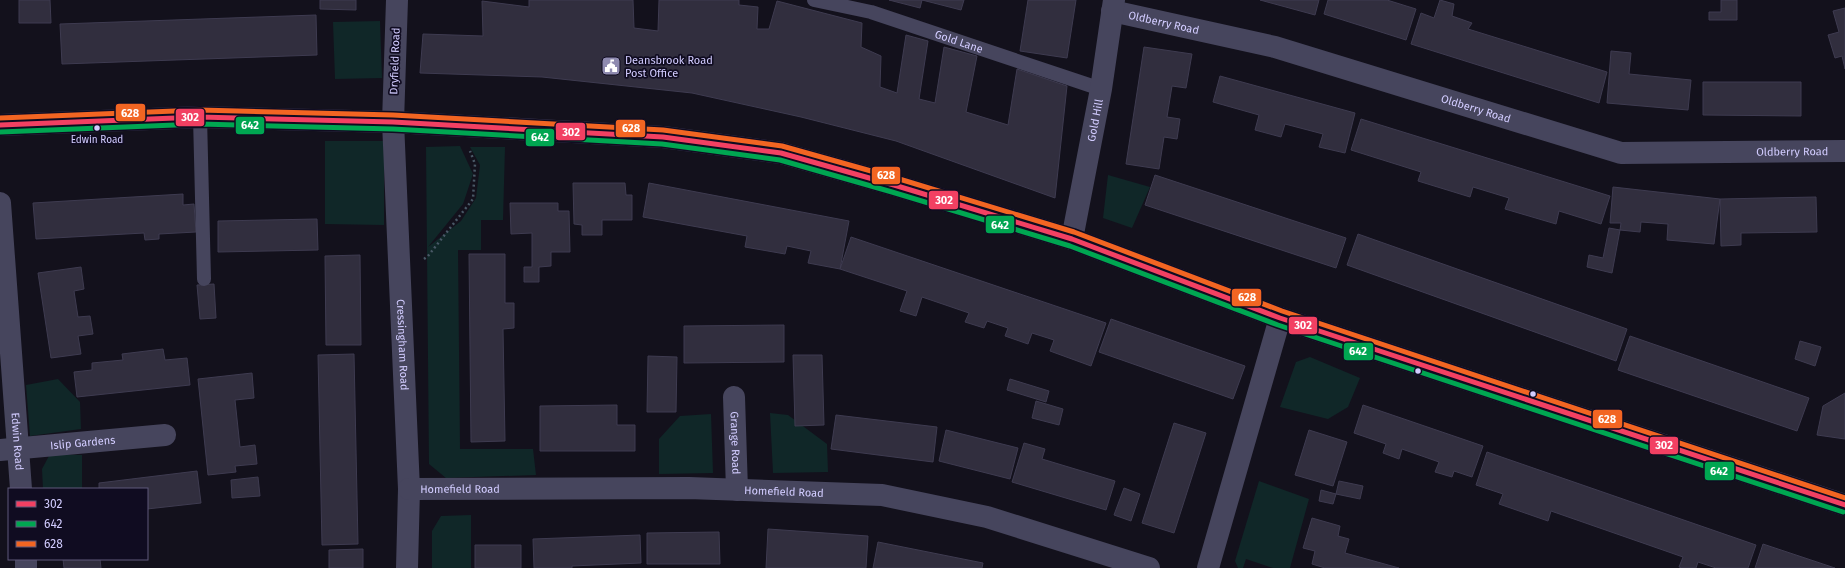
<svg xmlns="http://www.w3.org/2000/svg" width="1845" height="568" font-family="'Fira Sans',sans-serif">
<rect width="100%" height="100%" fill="#13111c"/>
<path fill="#102728" d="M 380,21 L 382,78 L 335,79 L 333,22 Z
M 325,141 L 384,141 L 384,225 L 325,224 Z
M 460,146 L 473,174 L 463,204 L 428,247 L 461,221 L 476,198 L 480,165 L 470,147 L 505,147 L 503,220 L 481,220 L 481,250 L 458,250 L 460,449 L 533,449 L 536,475 L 446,478 L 429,464 L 426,147 Z
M 1108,175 L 1150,187 L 1132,228 L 1103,218 Z
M 1310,357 L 1360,378 L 1348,407 L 1328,419 L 1280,407 L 1296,362 Z
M 58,379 L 80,402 L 81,429 L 30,436 L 26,385 Z
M 770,413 L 788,415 L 827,444 L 828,472 L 773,473 Z
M 711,414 L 713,473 L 659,474 L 659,439 L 680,416 Z
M 50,454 L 82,455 L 82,489 L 43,489 L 42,469 Z
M 1259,481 L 1309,499 L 1290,568 L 1273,568 L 1246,559 L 1243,568 L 1238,568 L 1235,561 Z
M 471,515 L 471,568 L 432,568 L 432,531 L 441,516 Z"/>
<path fill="#312e3e" stroke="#3e3b50" d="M 19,0 L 50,0 L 51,23 L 19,23 Z
M 320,0 L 356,0 L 356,10 L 320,9 Z
M 529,0 L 633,0 L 634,28 L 658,31 L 659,0 L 739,0 L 739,5 L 758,7 L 757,29 L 769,29 L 777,1 L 862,23 L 861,47 L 881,56 L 880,87 L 897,93 L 906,35 L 928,41 L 919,99 L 935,103 L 944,47 L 977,56 L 966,112 L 1008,125 L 1017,69 L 1067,86 L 1055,198 L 896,141 L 801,117 L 692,93 L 542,77 L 420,73 L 423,34 L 483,36 L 482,1 L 529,7 Z
M 889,0 L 922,0 L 920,8 Z
M 922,0 L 964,0 L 961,10 Z
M 1028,0 L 1076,0 L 1067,58 L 1020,51 Z
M 1260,0 L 1319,0 L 1315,15 Z
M 1328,0 L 1387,0 L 1416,9 L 1406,40 L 1324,14 Z
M 1440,0 L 1454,4 L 1452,16 L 1472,23 L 1468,29 L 1607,72 L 1599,103 L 1411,44 L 1421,13 L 1434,18 Z
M 1721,0 L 1737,0 L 1737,20 L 1709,20 L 1709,12 L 1721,12 Z
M 1845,8 L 1845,69 L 1842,56 L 1835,58 L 1828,35 L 1839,32 L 1833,11 Z
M 316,15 L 317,55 L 62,64 L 60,24 Z
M 1144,47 L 1192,54 L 1186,88 L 1172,86 L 1167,117 L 1180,119 L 1177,139 L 1164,137 L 1159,169 L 1126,164 Z
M 1611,51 L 1631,53 L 1629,74 L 1691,80 L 1688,110 L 1607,103 Z
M 1220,76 L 1355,113 L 1345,153 L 1319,147 L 1323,134 L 1285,124 L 1281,137 L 1255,130 L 1259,115 L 1213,102 Z
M 1703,82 L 1801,82 L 1801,116 L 1703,115 Z
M 1361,119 L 1610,196 L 1601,224 L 1559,211 L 1556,224 L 1505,209 L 1509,198 L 1473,187 L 1470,197 L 1418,181 L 1421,172 L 1351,150 Z
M 1155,175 L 1346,238 L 1336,268 L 1145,205 Z
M 573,183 L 625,183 L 626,195 L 632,195 L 632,220 L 602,220 L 602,235 L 582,235 L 582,225 L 574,224 Z
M 649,183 L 849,221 L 840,269 L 808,263 L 811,251 L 787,246 L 785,254 L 745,247 L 747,236 L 643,217 Z
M 1613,187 L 1720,199 L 1714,244 L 1667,240 L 1668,224 L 1641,222 L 1640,232 L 1620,230 L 1621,223 L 1610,223 Z
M 183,194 L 183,205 L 194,204 L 196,232 L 159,234 L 159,239 L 145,240 L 144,233 L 36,239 L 33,203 Z
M 1816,197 L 1817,232 L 1741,233 L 1741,245 L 1721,246 L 1720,199 Z
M 510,203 L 558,203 L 558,211 L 569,211 L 570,252 L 551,252 L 551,266 L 539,267 L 539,282 L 524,282 L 524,267 L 532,267 L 532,233 L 511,234 Z
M 317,219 L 318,250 L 218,252 L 218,221 Z
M 1609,228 L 1620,230 L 1612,273 L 1587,267 L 1589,255 L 1603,258 Z
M 1358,234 L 1627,329 L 1616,361 L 1347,265 Z
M 851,237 L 1106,323 L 1091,366 L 1050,351 L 1054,340 L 1032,333 L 1028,344 L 1005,336 L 1008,328 L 987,321 L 984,328 L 965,322 L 969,313 L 922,297 L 916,316 L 900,311 L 907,291 L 840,269 Z
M 469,254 L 505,254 L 505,303 L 514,303 L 514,328 L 503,329 L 505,441 L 471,442 Z
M 360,255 L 361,345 L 326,345 L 325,256 Z
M 81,267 L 84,289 L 74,291 L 78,317 L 90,316 L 93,334 L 78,336 L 81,354 L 51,358 L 38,273 Z
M 214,284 L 216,318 L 200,319 L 197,285 Z
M 1111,319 L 1245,366 L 1233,399 L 1099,352 Z
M 784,325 L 784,362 L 684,363 L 684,326 Z
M 1630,336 L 1809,398 L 1797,431 L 1618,370 Z
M 1800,341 L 1821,347 L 1815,366 L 1795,359 Z
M 163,349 L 165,360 L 187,358 L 190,385 L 77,397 L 74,372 L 92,370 L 92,363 L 123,360 L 122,354 Z
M 354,354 L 358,544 L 322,545 L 318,355 Z
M 793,355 L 822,355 L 824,425 L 795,426 Z
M 648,356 L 677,357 L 676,412 L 647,412 Z
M 252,373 L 254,398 L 235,400 L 240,447 L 255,445 L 257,464 L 235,466 L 236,472 L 208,475 L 198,379 Z
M 1010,379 L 1049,391 L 1046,402 L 1007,390 Z
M 1845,393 L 1845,439 L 1817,435 L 1823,406 Z
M 1036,401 L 1063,409 L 1059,425 L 1032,418 Z
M 617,405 L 617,425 L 635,425 L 635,451 L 540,451 L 540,406 Z
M 1363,405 L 1483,446 L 1472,477 L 1454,471 L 1452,477 L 1435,472 L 1439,462 L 1402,449 L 1399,459 L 1383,453 L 1386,444 L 1354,433 Z
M 836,415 L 937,427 L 933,462 L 831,449 Z
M 1174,423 L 1206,433 L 1174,533 L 1142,523 Z
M 946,430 L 1018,448 L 1010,479 L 939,461 Z
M 1309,430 L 1347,442 L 1333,486 L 1295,475 Z
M 1024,443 L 1045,449 L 1042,459 L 1115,481 L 1106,510 L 1012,482 Z
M 1487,452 L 1756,545 L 1748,568 L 1716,568 L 1698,562 L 1696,568 L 1682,568 L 1679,567 L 1683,557 L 1551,511 L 1548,521 L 1499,504 L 1503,494 L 1476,485 Z
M 197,471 L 201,503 L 147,509 L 147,489 L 99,489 L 99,483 Z
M 258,477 L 260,496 L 232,498 L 231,480 Z
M 1339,481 L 1363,486 L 1360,499 L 1336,494 Z
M 1124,488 L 1140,494 L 1131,521 L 1114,515 Z
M 1321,490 L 1336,494 L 1333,504 L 1319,501 Z
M 1312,518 L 1340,526 L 1338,536 L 1349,539 L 1345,553 L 1399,568 L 1325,568 L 1312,564 L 1315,551 L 1303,548 Z
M 768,529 L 868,536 L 866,568 L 766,568 Z
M 719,532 L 720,564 L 647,564 L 647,533 Z
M 640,535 L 641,563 L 572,566 L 572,568 L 534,568 L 533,539 Z
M 878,542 L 983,563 L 982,568 L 873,568 Z
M 1763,544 L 1835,568 L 1755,568 Z
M 475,545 L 521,545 L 521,568 L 475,568 Z
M 363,549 L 363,568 L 329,568 L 329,550 Z
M 63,559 L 100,559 L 101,568 L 64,568 Z"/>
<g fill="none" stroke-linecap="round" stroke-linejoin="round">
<path stroke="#495866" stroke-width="2.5" stroke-dasharray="2 3" stroke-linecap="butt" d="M 424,259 L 428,256 L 473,199 L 475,164 L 470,151"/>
<g stroke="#46455d" stroke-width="14">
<path id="s1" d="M 814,0 L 871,12 L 1101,89"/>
<path d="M 200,117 L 204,279"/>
</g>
<g stroke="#46455d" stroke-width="22">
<path id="s2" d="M 397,0 L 393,122 L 409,489 L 407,568"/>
<path id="s3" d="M 1112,11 L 1275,47 L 1621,153 L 1845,151"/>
<path id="s4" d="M 0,203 L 21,489"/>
<path id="s5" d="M 1072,239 L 1101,89 L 1114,0"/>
<path id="s6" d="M 734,397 L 737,490"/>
<path id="s7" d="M 0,450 L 165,435"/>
<path id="s8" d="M 409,489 L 689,488 L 882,495 L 987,517 L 1149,568"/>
<path d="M 26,559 L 26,568"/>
<path d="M 1208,568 L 1280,318"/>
</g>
<path stroke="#46455d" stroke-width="22" d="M 0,125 L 200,117 L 393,122 L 663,137 L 781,153 L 894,185 L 1072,239 L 1280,318 L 1845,505"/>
<g stroke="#100c21" stroke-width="8">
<path id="bus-1" d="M 0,125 L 200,117 L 393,122 L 663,137 L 781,153 L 894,185 L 1072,239 L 1280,318 L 1845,505"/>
</g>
<g stroke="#100c21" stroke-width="8">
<path id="bus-2" d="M 0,132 L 200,124 L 393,129 L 662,144 L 780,160 L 892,192 L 1070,246 L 1278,325 L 1843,512"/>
</g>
<g stroke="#100c21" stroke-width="8">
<path id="bus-3" d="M 0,118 L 200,110 L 393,115 L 663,130 L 782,146 L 896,178 L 1074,232 L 1282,311 L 1845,498"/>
</g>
<use href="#bus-1" stroke="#f24062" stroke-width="5"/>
<use href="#bus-2" stroke="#00a651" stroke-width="5"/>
<use href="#bus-3" stroke="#f26522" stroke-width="5"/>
</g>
<defs>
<g id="civic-square" transform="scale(1)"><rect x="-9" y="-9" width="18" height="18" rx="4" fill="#8f8bb0" stroke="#100c21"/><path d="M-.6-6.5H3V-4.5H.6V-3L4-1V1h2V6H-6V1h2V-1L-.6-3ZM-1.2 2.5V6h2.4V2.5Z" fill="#fff"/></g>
</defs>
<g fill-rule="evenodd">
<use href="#civic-square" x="611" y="66"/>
</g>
<g fill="#d2ccff" stroke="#100c21" stroke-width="1.5">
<circle cx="97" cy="128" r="3.5"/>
<circle cx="1418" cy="371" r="3.5"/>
<circle cx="1533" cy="394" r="3.5"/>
</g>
<g text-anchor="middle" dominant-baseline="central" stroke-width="3.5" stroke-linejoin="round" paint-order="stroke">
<g font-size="10" fill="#d2ccff" stroke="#100c21">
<text x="97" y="140">Edwin Road</text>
</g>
<g font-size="11" fill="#d2ccff" stroke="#100c21">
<text stroke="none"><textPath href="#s3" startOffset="53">Oldberry Road</textPath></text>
<text stroke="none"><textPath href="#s1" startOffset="151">Gold Lane</textPath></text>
<text transform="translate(395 61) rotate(-88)">Dryfield Road</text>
<text stroke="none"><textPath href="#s3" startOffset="377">Oldberry Road</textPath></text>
<text stroke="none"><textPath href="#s5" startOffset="121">Gold Hill</textPath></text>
<text stroke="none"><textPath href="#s3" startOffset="700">Oldberry Road</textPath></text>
<text stroke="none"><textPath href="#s2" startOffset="345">Cressingham Road</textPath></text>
<text stroke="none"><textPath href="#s4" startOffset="239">Edwin Road</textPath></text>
<text stroke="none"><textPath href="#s7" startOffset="83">Islip Gardens</textPath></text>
<text stroke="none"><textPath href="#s6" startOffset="46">Grange Road</textPath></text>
<text stroke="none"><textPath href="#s8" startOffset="51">Homefield Road</textPath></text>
<text stroke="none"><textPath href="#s8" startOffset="375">Homefield Road</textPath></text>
</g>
<g font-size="11" fill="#d2ccff" stroke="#100c21" text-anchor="start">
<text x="625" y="60">Deansbrook Road<tspan x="625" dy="13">Post Office</tspan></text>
</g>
</g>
<g stroke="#100c21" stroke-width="1.5">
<rect x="115" y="103" width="31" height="19" rx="4" fill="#f26522"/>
<rect x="175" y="108" width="30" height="19" rx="4" fill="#f24062"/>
<rect x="235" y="116" width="30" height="19" rx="4" fill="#00a651"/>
<rect x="615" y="119" width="31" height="19" rx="4" fill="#f26522"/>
<rect x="555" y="122" width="31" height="19" rx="4" fill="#f24062"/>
<rect x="525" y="128" width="30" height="19" rx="4" fill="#00a651"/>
<rect x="871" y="166" width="30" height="19" rx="4" fill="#f26522"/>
<rect x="928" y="190" width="31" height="20" rx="4" fill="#f24062"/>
<rect x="985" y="215" width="30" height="19" rx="4" fill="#00a651"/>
<rect x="1231" y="288" width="31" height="19" rx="4" fill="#f26522"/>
<rect x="1288" y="316" width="30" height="19" rx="4" fill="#f24062"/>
<rect x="1343" y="342" width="31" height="19" rx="4" fill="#00a651"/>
<rect x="1592" y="409" width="31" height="20" rx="4" fill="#f26522"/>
<rect x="1649" y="436" width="30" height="19" rx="4" fill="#f24062"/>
<rect x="1704" y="461" width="31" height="20" rx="4" fill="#00a651"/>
</g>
<g font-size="11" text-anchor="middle" font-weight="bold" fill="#fff">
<text x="130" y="117">628</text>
<text x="190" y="121">302</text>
<text x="250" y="129">642</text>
<text x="631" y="132">628</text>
<text x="571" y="136">302</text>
<text x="540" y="141">642</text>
<text x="886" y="179">628</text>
<text x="944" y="204">302</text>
<text x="1000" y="229">642</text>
<text x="1247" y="301">628</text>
<text x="1303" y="329">302</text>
<text x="1358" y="355">642</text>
<text x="1607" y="423">628</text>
<text x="1664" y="449">302</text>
<text x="1719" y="475">642</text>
</g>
<rect x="8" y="488" width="140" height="72" fill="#100c21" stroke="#5e597a"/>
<rect x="16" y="501" width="20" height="6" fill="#f24062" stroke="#5e597a"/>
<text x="44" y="508" font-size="12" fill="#d2ccff">302</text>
<rect x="16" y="521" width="20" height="6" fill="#00a651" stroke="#5e597a"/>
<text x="44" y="528" font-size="12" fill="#d2ccff">642</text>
<rect x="16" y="541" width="20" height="6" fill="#f26522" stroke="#5e597a"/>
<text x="44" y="548" font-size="12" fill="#d2ccff">628</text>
</svg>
